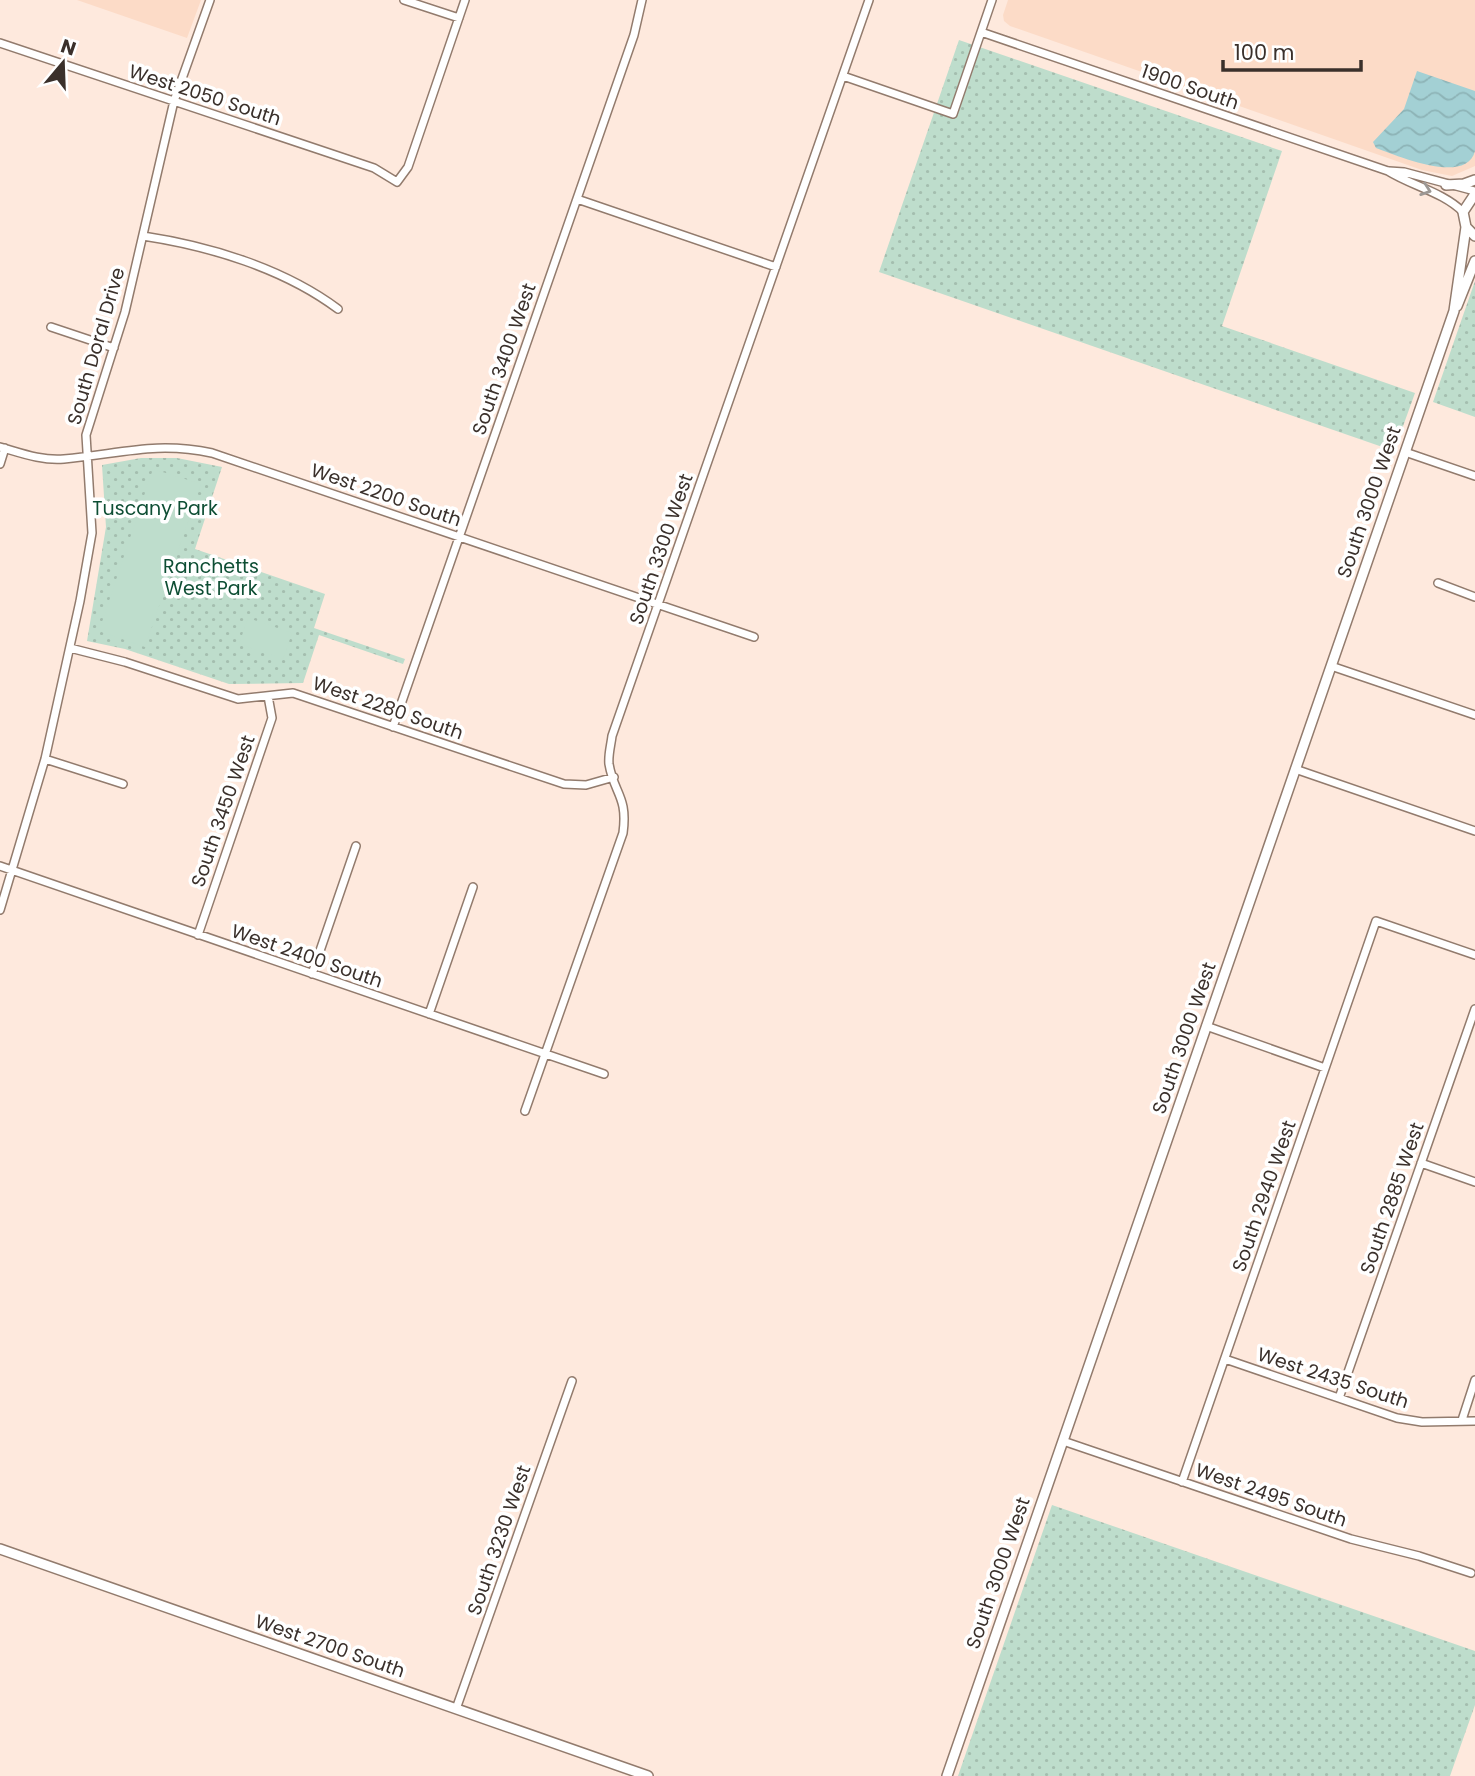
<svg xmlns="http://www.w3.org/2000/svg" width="1475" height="1776" font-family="Poppins,sans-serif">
<defs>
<pattern id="green-dots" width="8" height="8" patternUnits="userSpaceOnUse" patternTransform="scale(1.75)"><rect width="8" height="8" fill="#beddcc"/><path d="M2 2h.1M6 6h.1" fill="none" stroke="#a4beaf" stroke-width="1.8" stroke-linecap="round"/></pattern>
<pattern id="water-waves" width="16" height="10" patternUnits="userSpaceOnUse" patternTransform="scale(1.75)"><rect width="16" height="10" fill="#a3d0d4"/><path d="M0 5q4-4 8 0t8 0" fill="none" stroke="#8db3b6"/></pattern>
</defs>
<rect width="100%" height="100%" fill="#fee9dd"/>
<path fill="#fcdbc7" d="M 77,0 L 201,0 L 187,38 Z
M 1008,0 L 1475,0 L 1475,166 L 1452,176 L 1422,170 L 1010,26 L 1004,21 L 1003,15 Z"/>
<path fill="url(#green-dots)" d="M 959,40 L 1282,151 L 1222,326 L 1415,393 L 1394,451 L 879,272 Z
M 1475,281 L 1475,417 L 1433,402 Z
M 141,458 L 177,458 L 222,467 L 195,549 L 325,594 L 314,628 L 405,659 L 403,664 L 319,635 L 303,683 L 229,684 L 125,649 L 87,641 L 106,527 L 102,465 Z
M 1052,1505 L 1475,1651 L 1475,1705 L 1450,1776 L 958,1776 Z"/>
<path fill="#beddcc" d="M 153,469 L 201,484 L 145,647 L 99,631 Z
M 248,618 L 292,633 L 283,659 L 239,644 Z"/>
<path fill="url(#water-waves)" d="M 1417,71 L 1475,91 C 1475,109 1475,133 1475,151 C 1466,186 1396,155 1376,148 L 1373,142 L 1404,109 Z"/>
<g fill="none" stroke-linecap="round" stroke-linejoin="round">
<g stroke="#927b6d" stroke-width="10">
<path id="minor" d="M 404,0 L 459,18
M 981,32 L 1388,171 C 1412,186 1443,192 1463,212
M 0,43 L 374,168 L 397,182 L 408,167 L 465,0
M 843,76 L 953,114 L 992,0
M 1389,171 L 1404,172 L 1475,191
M 577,199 L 776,267
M 143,236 C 209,246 283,268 338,309
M 51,327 L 114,348
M 0,447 C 21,453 42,461 64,459 C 120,454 155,441 212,453 L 754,637
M 1405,452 L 1475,476
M 0,464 L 5,448
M 1438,583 L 1475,597
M 70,648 L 125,662 L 238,699 L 293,693 L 564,784 L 586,785 L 614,777
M 1331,666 L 1475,715
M 393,727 L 634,35 L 642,0
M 45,759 L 123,784
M 1295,769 L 1475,831
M 0,866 L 604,1074
M 0,910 L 45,759 L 80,601 L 92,533 L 86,435 L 125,312 L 174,101 L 210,0
M 198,935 L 272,718 L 268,696
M 312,974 L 356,846
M 429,1014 L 473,887
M 1206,1026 L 1325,1068
M 525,1111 L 623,833 C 628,796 614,794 609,764 C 608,755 611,745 612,736 L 869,0
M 1421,1163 L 1475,1182
M 1225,1359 L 1397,1418 L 1422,1422 L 1475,1421
M 1339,1398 L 1475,1009
M 1462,1420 L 1475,1380
M 1063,1441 L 1351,1539 L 1419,1556 L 1471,1573
M 1182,1482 L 1376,921 L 1475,955
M 456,1709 L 572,1381"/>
</g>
<g stroke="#927b6d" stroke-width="12">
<path id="tertiary" d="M 1446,185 L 1464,184 L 1475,180
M 1475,194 L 1463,212 L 1466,227 L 1475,236
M 1457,306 L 1475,261
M 0,1549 L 648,1776
M 947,1776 L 1454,311 L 1466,227"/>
</g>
<use href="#minor" stroke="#fff" stroke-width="7"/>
<use href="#tertiary" stroke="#fff" stroke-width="9"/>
</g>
<defs><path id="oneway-chevron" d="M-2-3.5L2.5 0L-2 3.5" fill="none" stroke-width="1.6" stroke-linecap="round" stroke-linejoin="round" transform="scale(1.75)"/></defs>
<use stroke="#9c9895" href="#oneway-chevron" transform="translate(1426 190) rotate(19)"/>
<g text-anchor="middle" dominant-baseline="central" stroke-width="7" stroke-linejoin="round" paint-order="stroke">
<g font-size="19" fill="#3a302b" stroke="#fff">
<text transform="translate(1190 87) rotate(19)">1900 South</text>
<text transform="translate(205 95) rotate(18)">West 2050 South</text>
<text transform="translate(96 346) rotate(-74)">South Doral Drive</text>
<text transform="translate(504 359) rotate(-71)">South 3400 West</text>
<text transform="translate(386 495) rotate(19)">West 2200 South</text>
<text transform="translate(1369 502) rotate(-71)">South 3000 West</text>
<text transform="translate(661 549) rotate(-71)">South 3300 West</text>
<text transform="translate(388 708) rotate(19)">West 2280 South</text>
<text transform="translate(223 811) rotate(-71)">South 3450 West</text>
<text transform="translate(307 956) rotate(19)">West 2400 South</text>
<text transform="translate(1184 1038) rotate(-71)">South 3000 West</text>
<text transform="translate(1264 1196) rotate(-71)">South 2940 West</text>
<text transform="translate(1392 1198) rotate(-71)">South 2885 West</text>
<text transform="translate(1333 1378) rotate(18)">West 2435 South</text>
<text transform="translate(1271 1495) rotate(19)">West 2495 South</text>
<text transform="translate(499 1540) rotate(-71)">South 3230 West</text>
<text transform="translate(998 1573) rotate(-71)">South 3000 West</text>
<text transform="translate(330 1646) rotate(19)">West 2700 South</text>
</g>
<g font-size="19" fill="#0e4e34" stroke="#fff">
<text x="155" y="508">Tuscany Park</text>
<text x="211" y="566">Ranchetts<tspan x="211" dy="22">West Park</tspan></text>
</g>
</g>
<g transform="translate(63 63) rotate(19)" stroke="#ffffff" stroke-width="5" paint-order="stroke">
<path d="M0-5L12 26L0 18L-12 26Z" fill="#3a302b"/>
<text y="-10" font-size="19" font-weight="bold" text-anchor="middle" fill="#3a302b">N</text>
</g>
<path d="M1223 60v10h138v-10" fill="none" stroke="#3a302b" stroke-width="3.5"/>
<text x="1234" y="60" font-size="21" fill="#3a302b" stroke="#ffffff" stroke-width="5" paint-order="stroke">100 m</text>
</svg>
